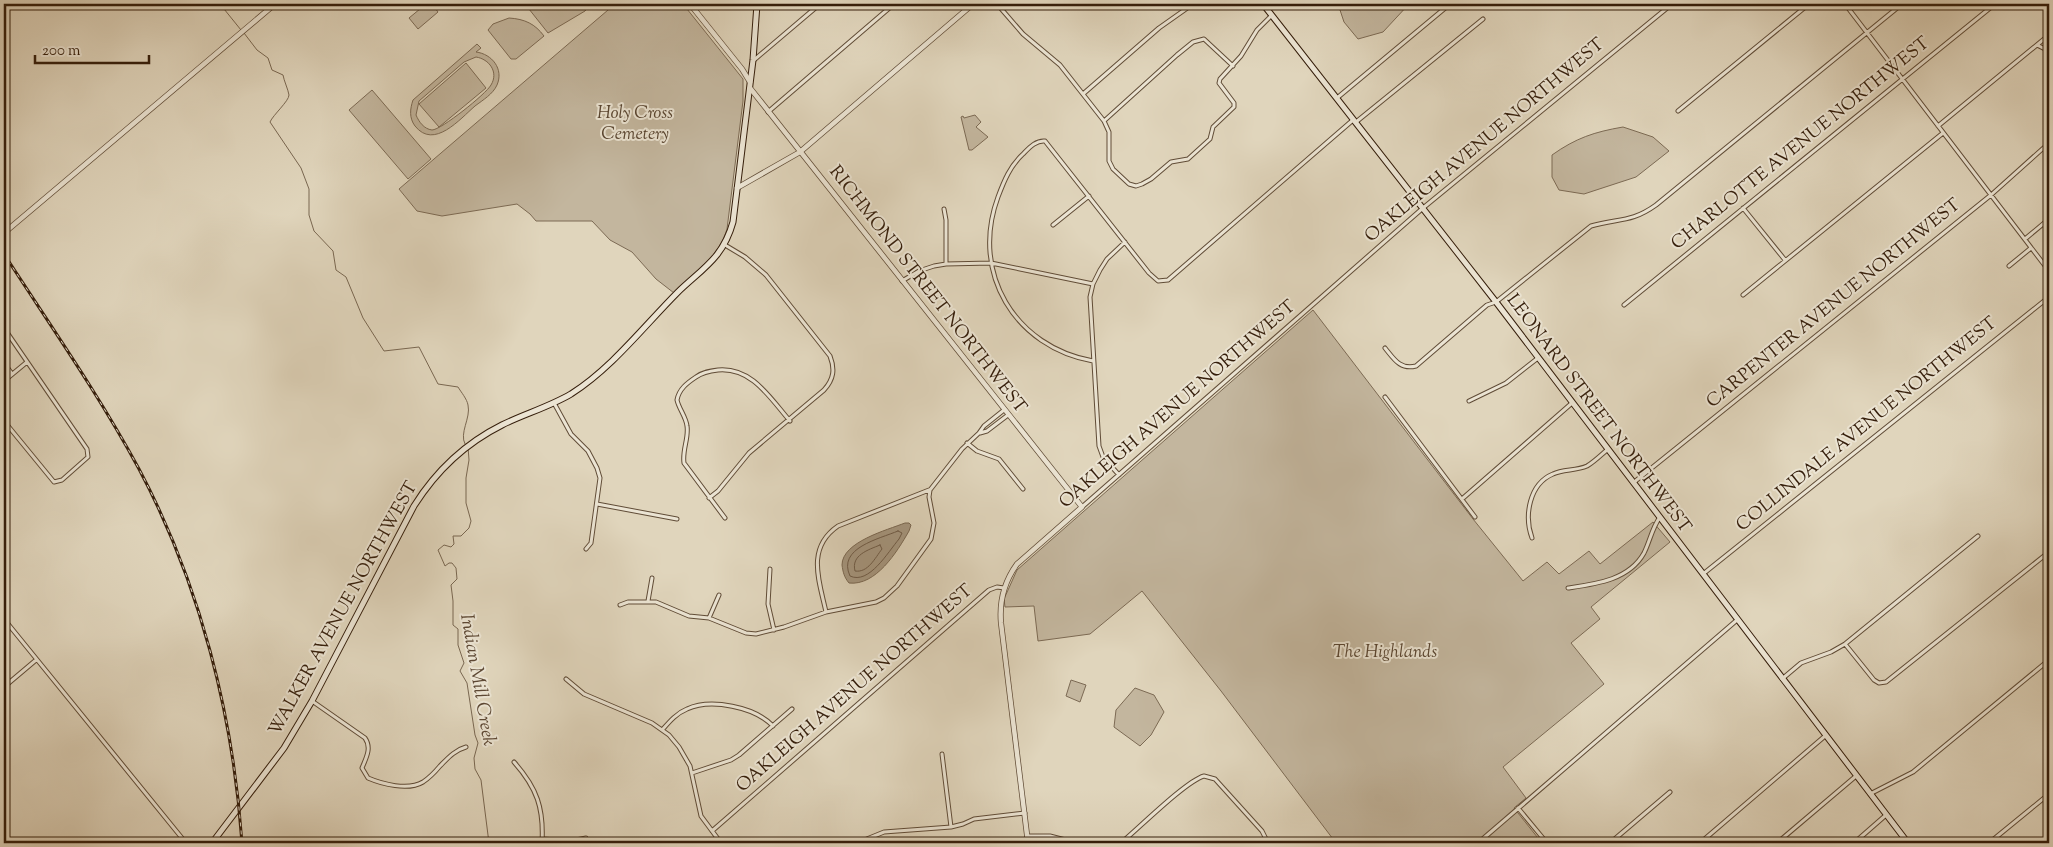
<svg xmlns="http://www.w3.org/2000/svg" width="2053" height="847" font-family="'Sorts Mill Goudy',serif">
<rect width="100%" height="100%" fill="#e0d5bc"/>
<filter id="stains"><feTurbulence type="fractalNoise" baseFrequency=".004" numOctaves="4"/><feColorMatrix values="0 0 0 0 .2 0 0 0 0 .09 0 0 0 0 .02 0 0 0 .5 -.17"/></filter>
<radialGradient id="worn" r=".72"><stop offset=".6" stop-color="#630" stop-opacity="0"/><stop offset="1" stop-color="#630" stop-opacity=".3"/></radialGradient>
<path fill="#c3b69e" stroke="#7c6a54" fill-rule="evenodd" d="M 426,4 L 432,4 L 438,12 L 418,29 L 409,18 Z
M 525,4 L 591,4 L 585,11 L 548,33 Z
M 615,4 L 683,4 L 743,79 L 743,101 L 727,229 C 719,256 695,274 674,293 L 656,279 L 632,252 L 610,240 L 592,221 L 536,221 L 530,214 L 517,204 L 442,216 L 417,211 L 399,189 Z
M 1338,4 L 1409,4 L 1383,32 L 1358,39 L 1344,22 Z
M 509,18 C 525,19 535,24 544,36 L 516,59 L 511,59 L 488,30 L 493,24 Z
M 477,44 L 481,48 L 476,52 C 492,54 504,69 497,85 C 493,94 483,100 475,106 C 460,119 434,150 415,126 C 409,118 410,109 413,100 ZM 476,57 C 489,59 499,72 491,85 C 486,94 441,130 432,130 C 424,129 419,122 416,115 L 419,101 L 464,62 Z
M 466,63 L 486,88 L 439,127 L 419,104 Z
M 372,90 L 431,159 L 408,179 L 349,110 Z
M 975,115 L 981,122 L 976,127 L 988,137 L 972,150 L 969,150 L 961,117 L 963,116 L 964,118 Z
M 1623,127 L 1653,137 L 1669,151 L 1636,177 L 1584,194 L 1559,190 L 1552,177 L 1552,155 C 1576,138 1594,132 1623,127 Z
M 1313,310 L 1473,519 L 1523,581 L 1547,562 L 1559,574 L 1589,551 L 1600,564 L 1653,522 L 1670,542 L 1591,607 L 1600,619 L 1571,643 L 1604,684 L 1503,767 L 1526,798 L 1514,808 L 1542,843 L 1336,843 L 1221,691 L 1142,591 L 1090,634 L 1038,641 L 1034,606 L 1005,607 L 1004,599 L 1017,570 Z
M 1071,680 L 1086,685 L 1080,702 L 1066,696 Z
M 1135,688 L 1154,695 L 1164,712 L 1151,735 L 1140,746 L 1114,727 L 1116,710 Z"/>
<path fill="#a69780" stroke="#796751" d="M 905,523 L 909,523 L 911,525 L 909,531 C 897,552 876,586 849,583 C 844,577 843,572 842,565 C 842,542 887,530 905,523 Z"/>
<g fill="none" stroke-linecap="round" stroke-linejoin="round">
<path stroke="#6e5a46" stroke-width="1" d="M 898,531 L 902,533 L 899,539 C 888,552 869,585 850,576 C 837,548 879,539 898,531 Z
M 880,545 L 882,549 C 875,558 868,573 855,571 C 851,555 868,550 880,545 Z"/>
<path stroke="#796751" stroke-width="1" d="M 220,4 L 241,30
M 244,33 L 257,50 L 268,58 L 272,70 L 283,75 C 284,81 288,89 289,95 C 289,101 273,115 270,122 L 301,168 L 309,189 L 309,215 L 314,231 L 333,251 L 336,270 L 346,277 L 363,318 L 384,351 L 419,347 L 438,384 L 458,387 C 461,392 467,399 468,405 C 471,418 459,433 465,444
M 468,447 L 469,460 L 466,478 L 466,503 L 471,521 L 469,528 L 461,536 L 453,536 L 454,544 L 451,547 L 444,545 L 438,550 L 445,566 L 449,563 L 452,563 L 456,568 L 457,579 L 451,585 L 453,601 L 453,625 L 458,629 L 458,645 L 464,663 L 460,671 L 467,683 L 475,735 L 478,743 L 474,758 L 475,769 L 481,780 L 489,843"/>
<g stroke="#604c37" stroke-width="5">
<path id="minor" d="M 997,4 L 1023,34 L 1060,65 L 1104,121 L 1109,132 L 1109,161 L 1113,169 L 1129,184 L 1136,186 L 1142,184 L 1151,179 L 1171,162 L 1188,159 L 1210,139 L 1213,127 L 1234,107 L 1234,103 L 1219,83 L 1220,79 L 1241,56 L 1257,30 L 1272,15
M 1845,4 L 2049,271
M 2037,45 L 2049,51
M 754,60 L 820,4
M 1083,94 L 1159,28 L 1193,4
M 1337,98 L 1450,4
M 1678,111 L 1809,4
M 768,112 L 894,4
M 1104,121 L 1177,55 L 1193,42 L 1204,39 L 1233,66
M 1356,122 L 1483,19
M 1938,126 L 2049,35
M 1743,208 L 1785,260
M 944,209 L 946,220 L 946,263
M 1053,225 L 1089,196
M 2025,239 L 2049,219
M 2009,266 L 2031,248
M 902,281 L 919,271 L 934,266 L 946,264 L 991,263 L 1093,284
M 1743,295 L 1943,133
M 1624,305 L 1995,4
M 4,328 L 87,449 L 88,457 L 62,480 L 54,482 L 4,421
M 1385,348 C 1394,359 1400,370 1416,366 L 1487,305 L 1496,302 L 1591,226 C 1618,218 1631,223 1656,205 L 1902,4
M 1093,361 C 1015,347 970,273 998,197 C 1004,181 1010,166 1023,154 C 1029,148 1036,140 1045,141 L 1149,273 L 1158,281 L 1168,280 L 1353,120
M 4,363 L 12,374
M 4,381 L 27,362
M 1385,397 L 1475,517
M 1469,401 L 1506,383 L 1538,358
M 554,403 L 571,434 L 588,451 L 597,468 L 600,478 L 591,543 L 586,549
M 980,433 L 987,431 L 1008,415
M 967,443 L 977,451 L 999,459 L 1023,489
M 1119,475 L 1103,457 L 1099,446 L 1090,297 L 1093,284 L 1100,270 L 1107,259 L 1125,242
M 1633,483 L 1991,195 L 2049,143
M 709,498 L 718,491 L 749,453 L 824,390 C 834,379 835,369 830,356 L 766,275 L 745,257 L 725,245
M 1462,499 L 1572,403
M 597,504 L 677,519
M 1082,507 L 1423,208 L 1672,4
M 725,518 L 684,463 C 682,450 689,438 687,426 C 686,417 679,409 677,400 C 679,389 687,383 696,377 C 703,372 710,371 718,370 C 752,367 770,398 790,421
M 1532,538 C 1524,516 1529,484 1553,474 C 1563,469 1576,471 1587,466 C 1594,462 1601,455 1608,449
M 770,569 L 768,604 L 774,630
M 1703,574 L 2049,297
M 1568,588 C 1596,584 1629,580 1644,553 C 1650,541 1652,528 1660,517
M 648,601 L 652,578
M 620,605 L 628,602 L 656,602 L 689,616 L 709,618 L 746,633 L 756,634 L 784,627 L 826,612 L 876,602 L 884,598 L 897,586 L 931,539 L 934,523 L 929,497 L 930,490 L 962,449 L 979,433 L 984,426 L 1004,410
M 826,612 C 819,580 806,548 838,526 L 929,490
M 709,618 L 719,595
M 4,619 L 186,843
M 1845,644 L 1874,680 L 1879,683 L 1886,682 L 2049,552
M 566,679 L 584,694 L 652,723 L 669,735 L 679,747 L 690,766 L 701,816 L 721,843
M 1782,679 L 1801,663 L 1831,652 L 1845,644 L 1978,536
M 4,687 L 36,660
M 312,701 L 365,738 C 372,748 366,758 362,768 L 368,778 C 382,784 408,791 423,782 C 429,778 435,772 440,766 C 448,758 455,750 466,747
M 663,729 C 670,721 677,713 687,709 C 711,698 755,707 773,726
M 942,754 L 951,827
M 514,762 C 537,788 544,808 542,843
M 692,773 L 731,760 L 739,755 L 792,709
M 1870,794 L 1913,772 L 2049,660
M 1518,808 L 1547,843
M 712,831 L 989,590 L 997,587 L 1004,588
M 1027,836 L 1050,836 L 1077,843
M 542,839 L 571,841 L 586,838
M 857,843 L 884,832 L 951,827 L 963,824 L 974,819 L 1025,813
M 1121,843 C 1138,829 1186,781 1204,776 L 1215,779 L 1262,831 L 1268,843
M 1478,843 L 1737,620
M 1610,843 L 1670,792
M 1700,843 L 1825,736
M 1777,843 L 1856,776
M 1854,843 L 1886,815
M 1989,843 L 2049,794"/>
</g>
<g stroke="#604c37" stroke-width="6">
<path id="tertiary" d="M 690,4 L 742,69 L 750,82
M 750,88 L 1082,507 L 1017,564 C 1004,582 999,600 1001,623 L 1028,843
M 737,188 L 800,152 L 973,4
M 4,233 L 275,4"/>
</g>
<g stroke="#351e0b" stroke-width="7">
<path id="secondary" d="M 1263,4 L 1496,302 L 1908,843
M 212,843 L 284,748 L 312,701 L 414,506 C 436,471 464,444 502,425 C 524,414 549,407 571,394 C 612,368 644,326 678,292 C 703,268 723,258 733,222 L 753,60 L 757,4"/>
</g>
<use href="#minor" stroke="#ebe4d3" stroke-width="3"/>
<use href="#tertiary" stroke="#ebe4d3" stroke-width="4.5"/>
<use href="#secondary" stroke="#ebe4d3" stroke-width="5"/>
<g stroke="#351e0b" stroke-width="3">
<path id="rail" d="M 4,254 C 50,325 99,395 139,469 C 200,584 233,714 242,843"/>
</g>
<use href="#rail" stroke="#ebe4d3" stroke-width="1" stroke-dasharray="4" stroke-linecap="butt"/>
</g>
<g text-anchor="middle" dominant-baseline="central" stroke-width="4" stroke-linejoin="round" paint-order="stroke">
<g font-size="18" font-style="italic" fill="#584430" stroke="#ebe4d3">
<text x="635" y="114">Holy Cross<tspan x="635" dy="21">Cemetery</tspan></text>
<text x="1385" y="653">The Highlands</text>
</g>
<g font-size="18" fill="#351e0b" stroke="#ebe4d3">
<text transform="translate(1485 141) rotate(-40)">OAKLEIGH AVENUE NORTHWEST</text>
<text transform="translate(1801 144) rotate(-39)">CHARLOTTE AVENUE NORTHWEST</text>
<text transform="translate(927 290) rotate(52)">RICHMOND STREET NORTHWEST</text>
<text transform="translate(1834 304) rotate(-39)">CARPENTER AVENUE NORTHWEST</text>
<text transform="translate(1178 405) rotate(-41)">OAKLEIGH AVENUE NORTHWEST</text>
<text transform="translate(1598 414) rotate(53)">LEONARD STREET NORTHWEST</text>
<text transform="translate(1867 425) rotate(-39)">COLLINDALE AVENUE NORTHWEST</text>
<text transform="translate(344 609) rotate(-61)">WALKER AVENUE NORTHWEST</text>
<text transform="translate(855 689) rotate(-41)">OAKLEIGH AVENUE NORTHWEST</text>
</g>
<g font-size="19" font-style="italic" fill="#5d4834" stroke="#ebe4d3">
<text transform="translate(477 680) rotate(80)">Indian Mill Creek</text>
</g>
</g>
<rect width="2053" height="847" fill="none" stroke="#e0d5bc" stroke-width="20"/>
<rect x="5" y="5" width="2043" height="837" fill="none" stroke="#351e0b" stroke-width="2.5"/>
<rect x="10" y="10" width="2033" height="827" fill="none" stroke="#351e0b"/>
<path d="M35 55v8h114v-8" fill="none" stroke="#351e0b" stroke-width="2.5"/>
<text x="42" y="55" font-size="15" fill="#351e0b" stroke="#ebe4d3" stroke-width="4" paint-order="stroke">200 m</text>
<rect width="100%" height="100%" filter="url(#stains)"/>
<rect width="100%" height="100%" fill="url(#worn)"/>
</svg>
